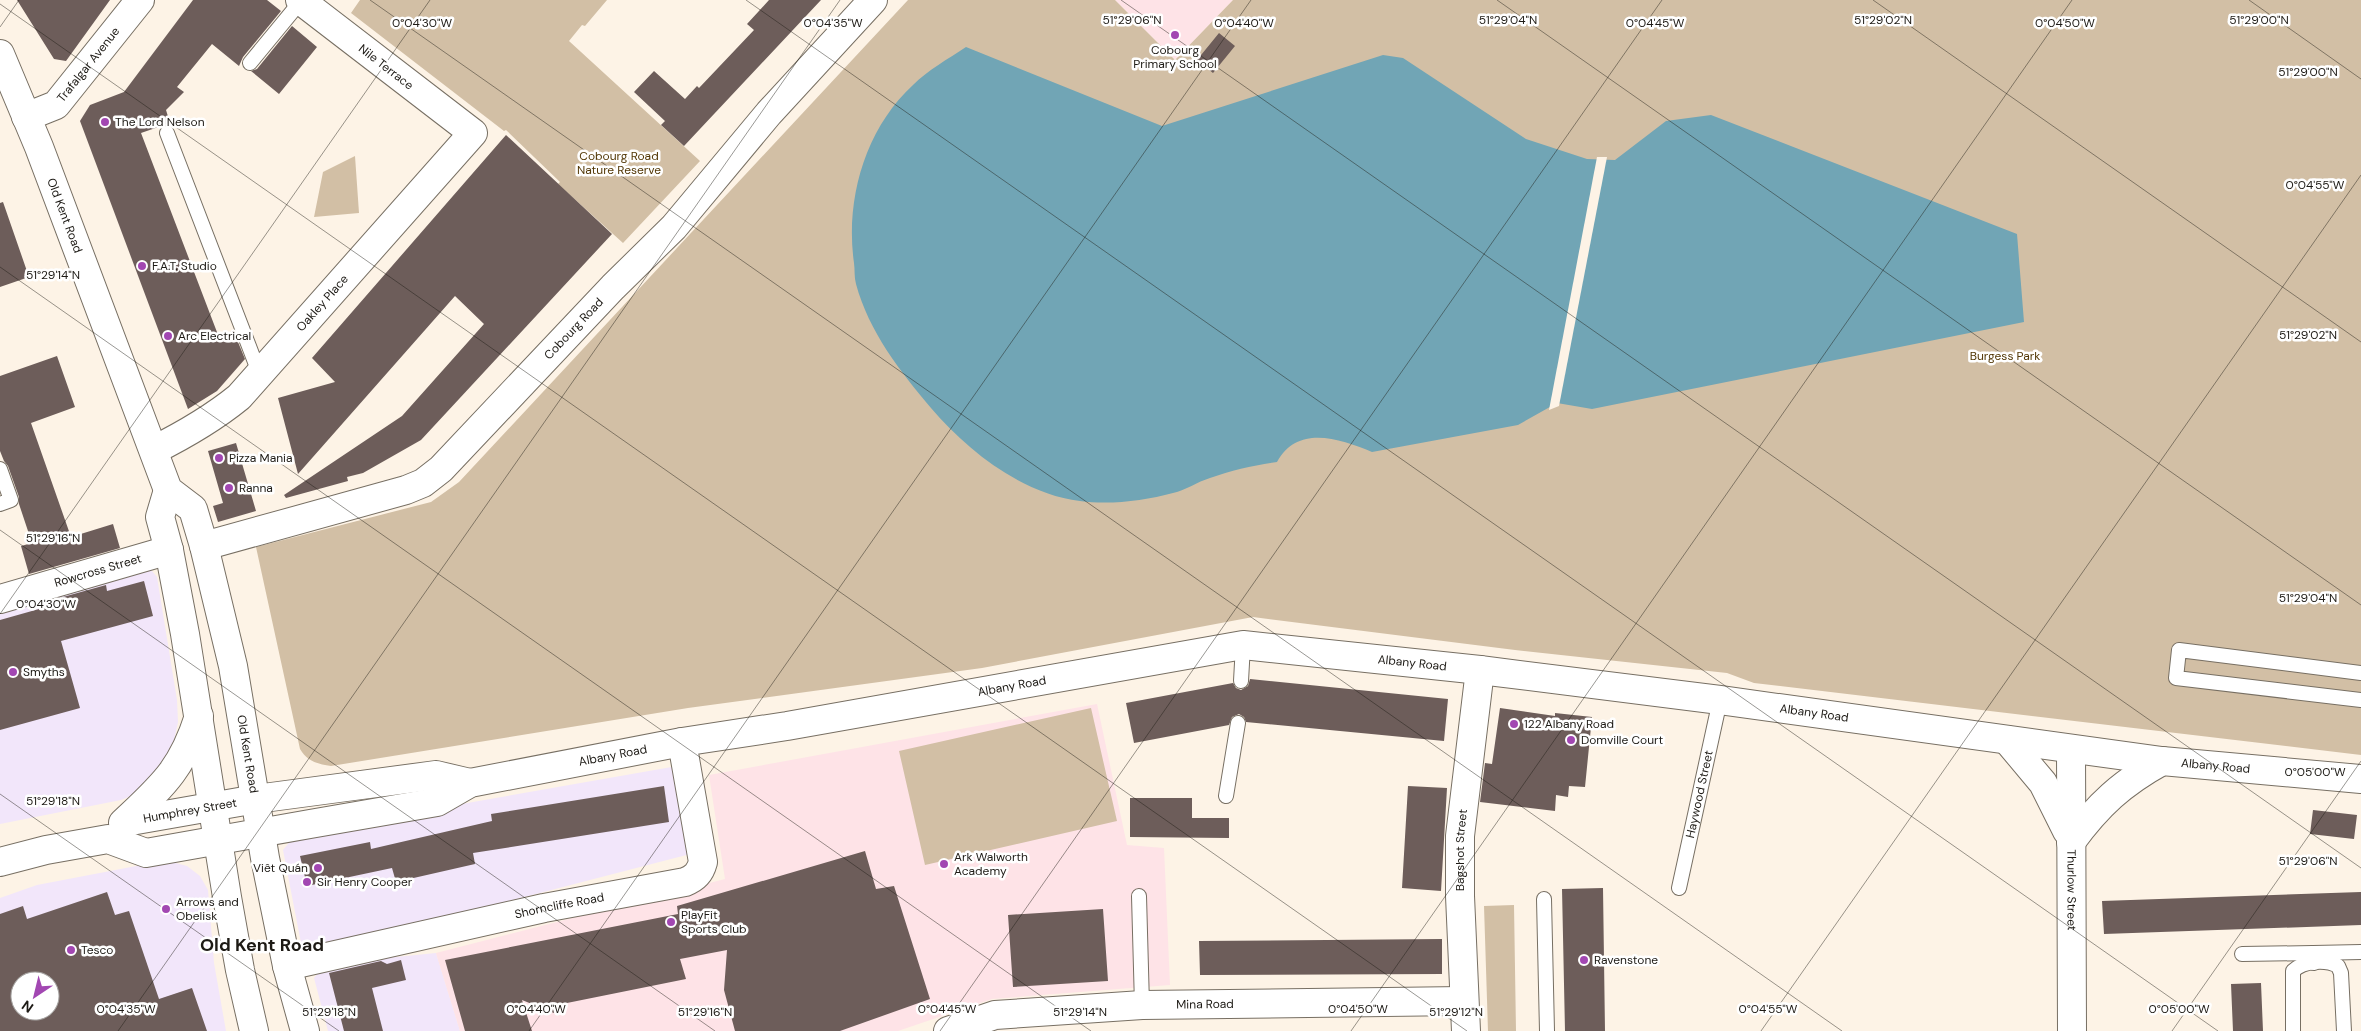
<svg xmlns="http://www.w3.org/2000/svg" width="2361" height="1031" font-family="'DM Sans',sans-serif">
<rect width="100%" height="100%" fill="#fdf3e6"/>
<path fill="#f2e6fa" fill-rule="evenodd" d="M 145,570 L 152,571 L 157,577 L 177,700 L 178,722 L 173,745 L 166,762 L 138,793 L 121,800 L 0,824 L 0,614 Z
M 683,765 L 698,852 L 323,949 L 301,943 L 283,850 L 297,833 Z
M 172,862 L 187,866 L 200,876 L 208,890 L 214,963 L 226,1031 L 0,1031 L 0,898 L 37,885 L 152,863 ZM 20,981 L 50,981 L 50,1011 L 20,1011 Z
M 436,953 L 460,1031 L 328,1031 L 314,978 L 325,964 Z"/>
<path fill="#fee3e7" d="M 1115,0 L 1233,0 L 1175,60 Z
M 1097,704 L 1127,845 L 1164,848 L 1170,985 L 992,999 L 898,1031 L 460,1031 L 436,953 L 725,879 L 709,775 Z"/>
<path fill="#d2bfa5" d="M 360,0 L 607,0 L 585,26 L 582,25 L 569,41 L 700,161 L 623,243 L 558,184 L 560,182 L 506,130 L 504,131 L 351,13 Z
M 908,0 L 1115,0 L 1175,60 L 1233,0 L 2361,0 L 2361,755 L 1754,683 L 1727,673 L 1515,650 L 1253,617 L 982,668 L 688,708 L 331,766 C 317,764 307,761 300,749 L 256,547 L 431,502 L 459,482 Z
M 355,156 L 359,213 L 314,217 L 323,172 Z
M 1091,708 L 1117,821 L 925,865 L 899,751 Z
M 1514,905 L 1516,1031 L 1488,1031 L 1484,906 Z"/>
<path fill="#71a5b5" d="M 966,47 L 1162,126 L 1383,55 L 1403,58 L 1526,139 L 1587,159 L 1615,160 L 1666,121 L 1711,115 L 2017,234 L 2024,322 L 1592,409 L 1557,403 L 1518,425 L 1372,452 C 1340,439 1298,424 1277,462 C 1255,465 1232,470 1210,478 C 1197,482 1186,490 1173,493 C 1144,501 1109,505 1080,501 C 1022,494 968,451 931,408 C 900,371 869,332 856,284 C 854,277 855,270 854,263 C 845,200 865,129 913,85 C 928,70 948,59 966,47 Z"/>
<path fill="#fdf3e6" d="M 1597,157 L 1607,157 L 1559,406 L 1549,410 Z"/>
<path fill="#6d5d5a" fill-rule="evenodd" d="M 17,0 L 110,0 L 66,61 L 54,59 Z
M 193,0 L 267,0 L 281,11 L 243,57 L 239,66 L 212,44 L 177,87 L 184,92 L 166,110 L 170,123 L 141,133 L 220,340 L 233,330 L 245,359 L 217,391 L 188,409 L 80,121 L 90,105 L 124,92 Z
M 769,0 L 821,0 L 684,146 L 661,125 L 665,121 L 634,92 L 654,71 L 685,99 L 697,86 L 699,88 L 754,30 L 747,24 Z
M 292,26 L 317,47 L 279,94 L 251,71 L 257,69 Z
M 1219,33 L 1235,46 L 1213,73 L 1197,60 Z
M 506,135 L 612,234 L 421,440 L 363,473 L 347,477 L 348,481 L 286,498 L 284,495 L 402,416 L 484,324 L 455,296 L 298,474 L 278,398 L 335,382 L 312,358 Z
M 3,202 L 29,277 L 0,287 L 0,203 Z
M 57,356 L 75,407 L 31,423 L 71,537 L 113,524 L 120,548 L 29,574 L 21,546 L 32,543 L 19,504 L 19,497 L 8,466 L 4,461 L 0,451 L 0,376 Z
M 236,443 L 256,511 L 218,522 L 213,506 L 223,503 L 208,451 Z
M 144,581 L 153,616 L 61,641 L 80,708 L 0,730 L 0,620 L 39,609 L 38,604 L 106,585 L 107,591 Z
M 1250,679 L 1448,699 L 1444,741 L 1246,722 L 1244,717 L 1239,714 L 1232,717 L 1229,725 L 1134,743 L 1126,703 L 1233,683 L 1236,688 L 1241,690 L 1248,686 Z
M 1500,708 L 1555,716 L 1555,713 L 1592,717 L 1585,787 L 1569,786 L 1568,797 L 1556,795 L 1555,811 L 1480,802 L 1485,763 L 1492,764 Z
M 664,786 L 669,822 L 473,853 L 475,864 L 396,882 L 392,868 L 307,886 L 300,856 L 370,842 L 371,849 L 492,821 L 491,814 Z
M 1408,786 L 1447,788 L 1441,891 L 1402,888 Z
M 1130,798 L 1192,798 L 1192,818 L 1229,818 L 1229,838 L 1130,837 Z
M 2313,810 L 2357,815 L 2354,839 L 2310,834 Z
M 865,851 L 876,889 L 894,886 L 930,999 L 840,1031 L 735,1031 L 724,990 L 727,950 L 680,959 L 686,979 L 557,1005 L 554,1013 L 522,1000 L 532,1031 L 465,1031 L 445,960 L 678,914 L 677,906 Z
M 1603,888 L 1605,1031 L 1565,1031 L 1562,889 Z
M 107,892 L 115,915 L 129,911 L 159,999 L 192,988 L 207,1031 L 0,1031 L 0,914 L 23,906 L 27,919 ZM 20,981 L 50,981 L 50,1011 L 20,1011 Z
M 2361,892 L 2361,925 L 2104,934 L 2102,901 Z
M 1103,909 L 1108,981 L 1013,987 L 1008,915 Z
M 1442,939 L 1442,974 L 1200,975 L 1199,941 Z
M 401,960 L 406,980 L 372,988 L 383,1031 L 344,1031 L 329,973 L 381,961 L 387,964 Z
M 2261,983 L 2263,1031 L 2233,1031 L 2231,984 Z"/>
<g fill="none" stroke-linecap="round" stroke-linejoin="round">
<g stroke="#776f63" stroke-width="16">
<g id="service">
<path d="M 250,63 L 301,1"/>
<path d="M 167,133 L 260,375"/>
<path d="M 0,469 L 11,500 L 0,504"/>
<path d="M 2361,673 L 2179,650 L 2176,678 L 2361,700"/>
<path d="M 1241,681 L 1243,645"/>
<path d="M 1226,796 L 1238,723"/>
<path id="s1" d="M 1679,888 L 1720,700"/>
<path d="M 1139,896 L 1142,1005"/>
<path d="M 1544,899 L 1547,1031"/>
<path d="M 2313,953 L 2361,952"/>
<path d="M 2242,954 L 2313,953 L 2314,963"/>
<path d="M 2293,1031 L 2293,971 C 2303,961 2325,959 2338,966 L 2341,973 L 2344,1031"/>
</g>
</g>
<g stroke="#776f63" stroke-width="30">
<g id="minor">
<path id="s2" d="M 154,450 C 184,435 212,419 239,397 L 473,133 L 300,0"/>
<path id="s3" d="M 204,546 L 406,490 L 423,483 L 441,469 L 613,287 L 674,227 L 769,113 L 873,0"/>
<path id="s4" d="M 0,599 L 169,550"/>
<path id="s5" d="M 287,966 L 544,908 L 685,882 C 695,878 700,873 703,862 L 682,742"/>
<path id="s6" d="M 948,1031 L 995,1015 L 1142,1005 L 1463,1001"/>
<path id="s7" d="M 1466,1031 L 1460,896 L 1460,836 L 1480,670"/>
</g>
</g>
<g stroke="#776f63" stroke-width="30">
<g id="tertiary">
<path d="M 2007,740 L 2043,783 L 2067,831"/>
<path id="s8" d="M 2071,749 L 2072,1031"/>
<path d="M 2071,842 C 2098,805 2122,783 2162,761"/>
</g>
</g>
<g stroke="#776f63" stroke-width="30">
<g id="secondary">
<path id="s9" d="M 26,117 L 56,105 L 140,0"/>
<path id="s10" d="M 125,822 L 256,799 L 436,775 L 470,783"/>
<path d="M 123,823 C 162,786 182,770 199,716"/>
<path id="s11" d="M 0,862 L 46,850 L 108,839 L 146,853 L 310,824 L 437,802 L 470,783 L 682,742 L 787,726 L 1243,645 L 1480,670 L 1720,700 L 2162,761 L 2361,779"/>
</g>
</g>
<g stroke="#776f63" stroke-width="30">
<g id="trunk">
<path id="s12" d="M 0,54 L 39,147 L 168,490 L 193,509 L 204,546 L 233,666 L 265,858 L 287,966 L 305,1031"/>
<path d="M 168,490 L 160,517 L 169,550 L 185,634 L 227,897 L 240,970 L 254,1031"/>
</g>
</g>
<use href="#service" stroke="#fff" stroke-width="14"/>
<use href="#minor" stroke="#fff" stroke-width="28"/>
<use href="#tertiary" stroke="#fff" stroke-width="28"/>
<use href="#secondary" stroke="#fff" stroke-width="28"/>
<use href="#trunk" stroke="#fff" stroke-width="28"/>
</g>
<path fill="none" stroke="#1d1a15" stroke-width="1" stroke-opacity="0.45" d="M 370,0 L 1842,1031M 746,0 L 2218,1031M 1121,0 L 2361,868M 1497,0 L 2361,605M 1873,0 L 2361,342M 2249,0 L 2361,79M 0,4 L 1467,1031M 0,27 L 19,0M 0,267 L 1091,1031M 0,530 L 715,1031M 0,614 L 430,0M 0,794 L 339,1031M 118,1031 L 840,0M 529,1031 L 1251,0M 940,1031 L 1662,0M 1351,1031 L 2072,0M 1761,1031 L 2361,175M 2172,1031 L 2361,761"/>
<g fill="#a247b2" stroke="#fff" stroke-width="2">
<circle cx="1175" cy="35" r="5"/>
<circle cx="105" cy="122" r="5"/>
<circle cx="142" cy="266" r="5"/>
<circle cx="168" cy="336" r="5"/>
<circle cx="219" cy="458" r="5"/>
<circle cx="229" cy="488" r="5"/>
<circle cx="13" cy="672" r="5"/>
<circle cx="1514" cy="724" r="5"/>
<circle cx="1571" cy="740" r="5"/>
<circle cx="944" cy="864" r="5"/>
<circle cx="318" cy="868" r="5"/>
<circle cx="307" cy="882" r="5"/>
<circle cx="166" cy="909" r="5"/>
<circle cx="671" cy="922" r="5"/>
<circle cx="71" cy="950" r="5"/>
<circle cx="1584" cy="960" r="5"/>
</g>
<g text-anchor="middle" dominant-baseline="central" stroke-width="5" stroke-linejoin="round" paint-order="stroke">
<g font-size="12" fill="#1d1a15" stroke="#fff" text-anchor="start">
<text x="1175" y="50" text-anchor="middle">Cobourg<tspan x="1175" dy="14">Primary School</tspan></text>
<text x="115" y="122">The Lord Nelson</text>
<text x="152" y="266">F.A.T. Studio</text>
<text x="178" y="336">Arc Electrical</text>
<text x="229" y="458">Pizza Mania</text>
<text x="239" y="488">Ranna</text>
<text x="23" y="672">Smyths</text>
<text x="1524" y="724">122 Albany Road</text>
<text x="1581" y="740">Domville Court</text>
<text x="954" y="857">Ark Walworth<tspan x="954" dy="14">Academy</tspan></text>
<text x="308" y="868" text-anchor="end">Viêt Quán</text>
<text x="317" y="882">Sir Henry Cooper</text>
<text x="176" y="902">Arrows and<tspan x="176" dy="14">Obelisk</tspan></text>
<text x="681" y="915">PlayFit<tspan x="681" dy="14">Sports Club</tspan></text>
<text x="81" y="950">Tesco</text>
<text x="1594" y="960">Ravenstone</text>
</g>
<g font-size="12" fill="#1d1a15" stroke="#fff">
<text stroke="none"><textPath href="#s9" startOffset="84">Trafalgar Avenue</textPath></text>
<text transform="translate(386 67) rotate(38)">Nile Terrace</text>
<text stroke="none"><textPath href="#s12" startOffset="174">Old Kent Road</textPath></text>
<text stroke="none"><textPath href="#s2" startOffset="226">Oakley Place</textPath></text>
<text stroke="none"><textPath href="#s3" startOffset="444">Cobourg Road</textPath></text>
<text stroke="none"><textPath href="#s4" startOffset="102">Rowcross Street</textPath></text>
<text stroke="none"><textPath href="#s11" startOffset="1440">Albany Road</textPath></text>
<text stroke="none"><textPath href="#s11" startOffset="1035">Albany Road</textPath></text>
<text stroke="none"><textPath href="#s11" startOffset="1845">Albany Road</textPath></text>
<text stroke="none"><textPath href="#s12" startOffset="750">Old Kent Road</textPath></text>
<text stroke="none"><textPath href="#s11" startOffset="630">Albany Road</textPath></text>
<text stroke="none"><textPath href="#s11" startOffset="2250">Albany Road</textPath></text>
<text stroke="none"><textPath href="#s1" startOffset="96">Haywood Street</textPath></text>
<text stroke="none"><textPath href="#s10" startOffset="66">Humphrey Street</textPath></text>
<text stroke="none"><textPath href="#s7" startOffset="181">Bagshot Street</textPath></text>
<text stroke="none"><textPath href="#s8" startOffset="141">Thurlow Street</textPath></text>
<text stroke="none"><textPath href="#s5" startOffset="279">Shorncliffe Road</textPath></text>
<text stroke="none"><textPath href="#s6" startOffset="260">Mina Road</textPath></text>
</g>
<g font-size="12" fill="#523705" stroke="#fff">
<text x="619" y="156">Cobourg Road<tspan x="619" dy="14">Nature Reserve</tspan></text>
<text x="2005" y="356">Burgess Park</text>
</g>
<g font-size="18" font-weight="bold" fill="#1d1a15" stroke="#fff">
<text x="262" y="945">Old Kent Road</text>
</g>
</g>
<g font-size="12" text-anchor="middle" fill="#1d1a15" stroke="#fff" stroke-width="5" stroke-linejoin="round" paint-order="stroke">
<text x="1132" y="24">51°29'06"N</text>
<text x="2259" y="24">51°29'00"N</text>
<text x="1508" y="24">51°29'04"N</text>
<text x="1883" y="24">51°29'02"N</text>
<text x="422" y="27">0°04'30"W</text>
<text x="833" y="27">0°04'35"W</text>
<text x="1244" y="27">0°04'40"W</text>
<text x="1655" y="27">0°04'45"W</text>
<text x="2065" y="27">0°04'50"W</text>
<text x="2308" y="76">51°29'00"N</text>
<text x="2315" y="189">0°04'55"W</text>
<text x="53" y="279">51°29'14"N</text>
<text x="2308" y="339">51°29'02"N</text>
<text x="53" y="542">51°29'16"N</text>
<text x="2308" y="602">51°29'04"N</text>
<text x="46" y="608">0°04'30"W</text>
<text x="2315" y="776">0°05'00"W</text>
<text x="53" y="805">51°29'18"N</text>
<text x="2308" y="865">51°29'06"N</text>
<text x="126" y="1013">0°04'35"W</text>
<text x="536" y="1013">0°04'40"W</text>
<text x="947" y="1013">0°04'45"W</text>
<text x="1358" y="1013">0°04'50"W</text>
<text x="1768" y="1013">0°04'55"W</text>
<text x="2179" y="1013">0°05'00"W</text>
<text x="329" y="1016">51°29'18"N</text>
<text x="705" y="1016">51°29'16"N</text>
<text x="1080" y="1016">51°29'14"N</text>
<text x="1456" y="1016">51°29'12"N</text>
</g>
<g transform="translate(35 996) rotate(215)"><circle r="24" fill="#ffffff" stroke="#a5a3a1"/>
<path d="M0-4L9 19L0 12L-9 19Z" fill="#a247b2"/>
<text y="-8" font-size="14" font-weight="bold" text-anchor="middle" fill="#1d1a15">N</text>
</g>
</svg>
